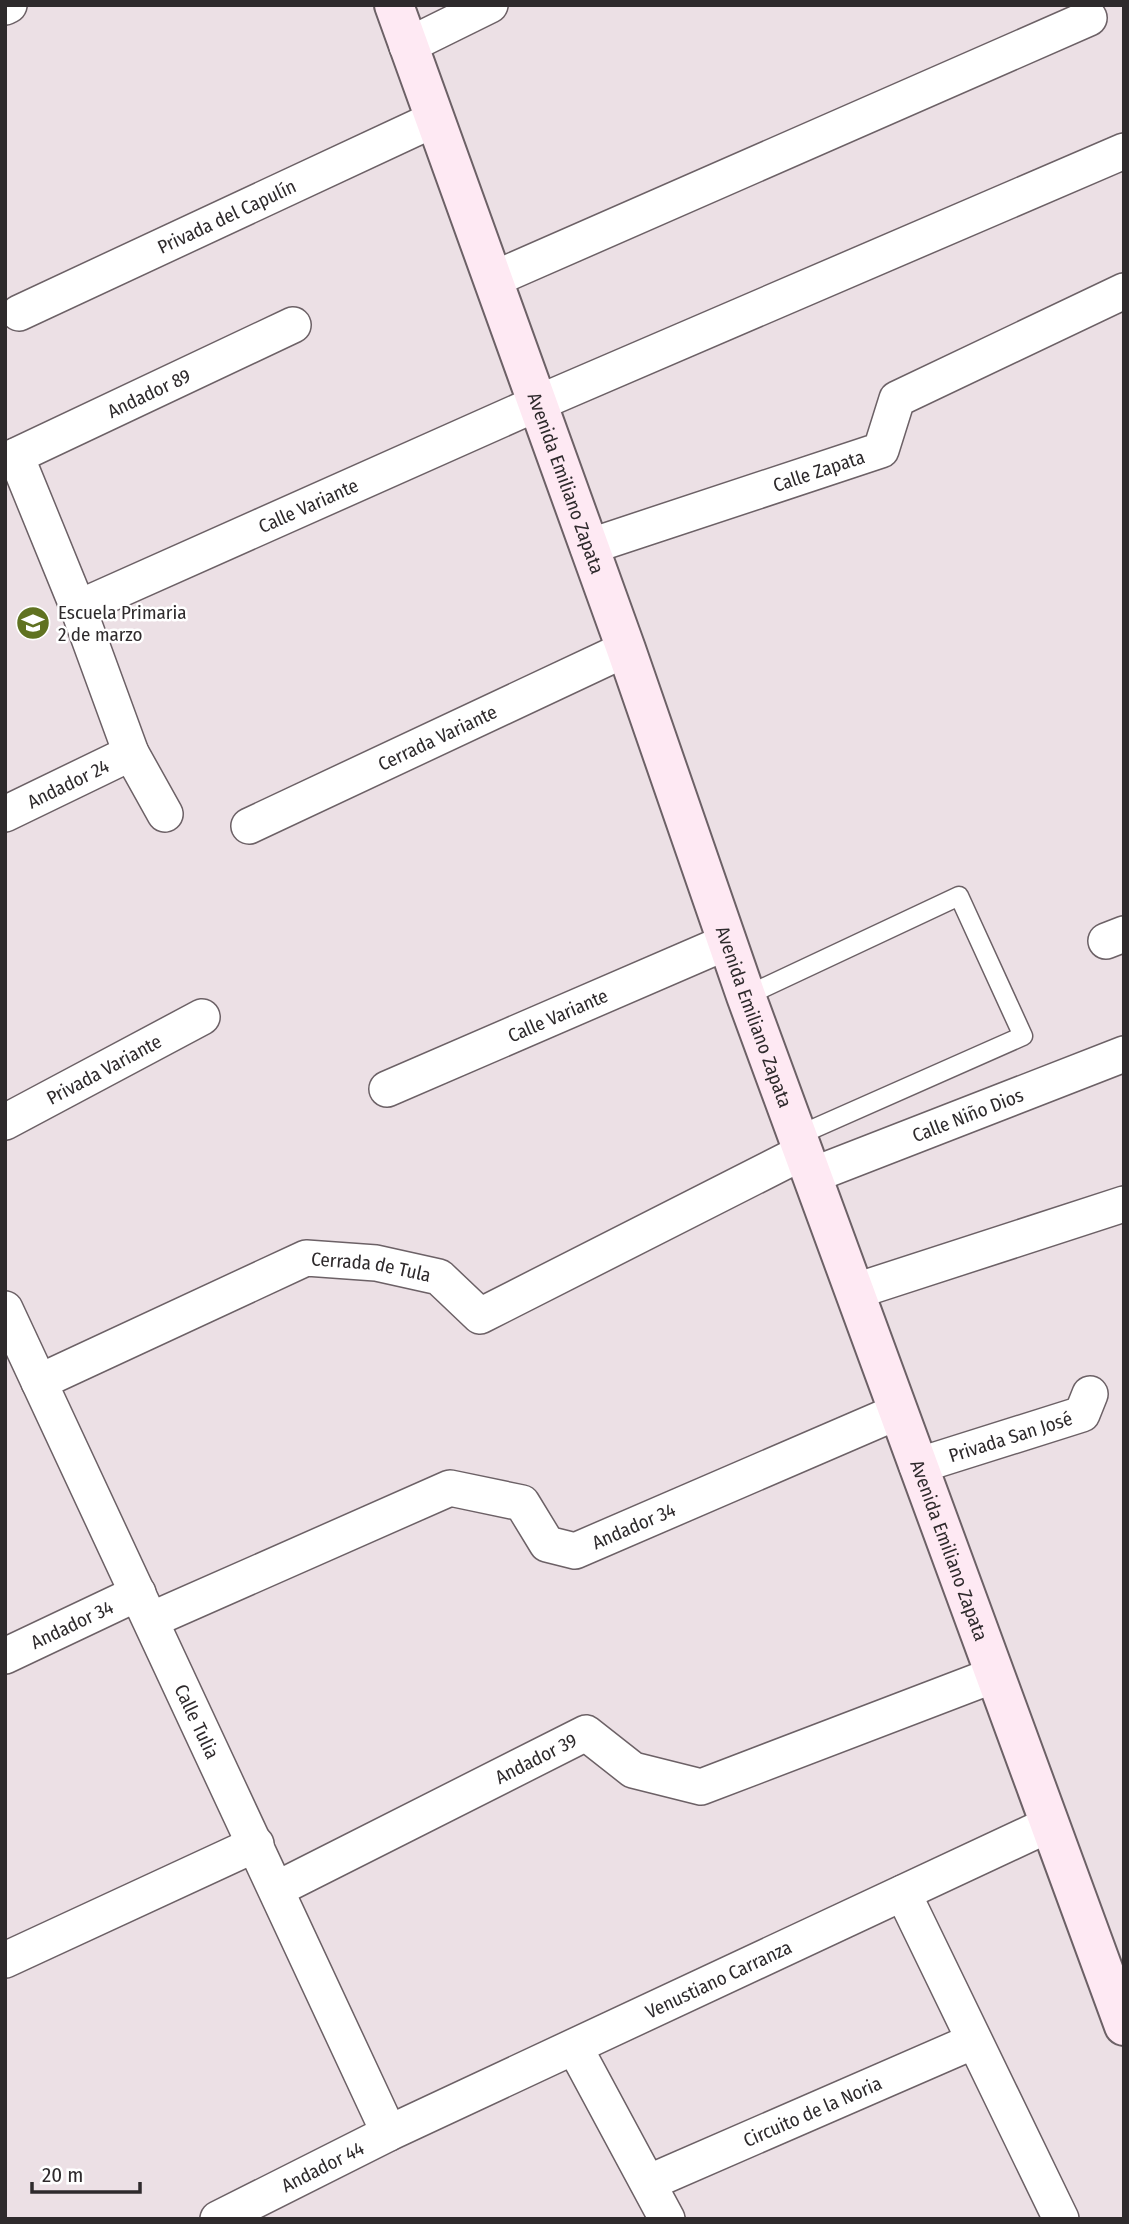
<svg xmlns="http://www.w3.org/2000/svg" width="1129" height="2224" font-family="'Fira Sans Condensed',sans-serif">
<rect width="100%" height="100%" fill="#ece0e5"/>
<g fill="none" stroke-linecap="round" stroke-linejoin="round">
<g stroke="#6c6166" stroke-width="21">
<path id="lane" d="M 746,996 L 959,896 L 1023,1036 L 797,1136"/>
</g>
<g stroke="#6c6166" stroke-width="38">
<g id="street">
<path d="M 5,7 L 9,5"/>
<path d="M 407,46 L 490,5"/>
<path d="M 494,279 L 1089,18"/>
<path id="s1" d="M 19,313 L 435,119"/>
<path d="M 16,456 L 78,608 L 131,753 L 165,814"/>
<path id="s2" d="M 5,461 L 293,325"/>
<path id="s3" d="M 588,547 L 881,450 L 897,399 L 1124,291"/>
<path id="s4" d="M 78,608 L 538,403 L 1124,151"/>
<path id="s5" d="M 5,814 L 131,753"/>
<path id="s6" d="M 249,826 L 626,649"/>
<path d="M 1106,941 L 1124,934"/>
<path id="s7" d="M 387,1089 L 727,942"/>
<path id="s8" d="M 5,1122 L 202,1017"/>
<path id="s9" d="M 813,1175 L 1124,1054"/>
<path d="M 856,1291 L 1124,1204"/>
<path id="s10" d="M 5,1309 L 389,2133"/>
<path id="s11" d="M 39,1382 L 306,1258 L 376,1263 L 439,1277 L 480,1316 L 803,1152"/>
<path id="s12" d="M 917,1466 L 1082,1414 L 1090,1394"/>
<path id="s13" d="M 151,1620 L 450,1488 L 522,1503 L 547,1544 L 575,1551 L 897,1412"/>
<path id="s14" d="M 5,1656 L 138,1593"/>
<path id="s15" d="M 277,1889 L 586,1733 L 633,1770 L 701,1787 L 994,1675"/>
<path d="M 903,1893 L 1061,2219"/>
<path d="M 5,1960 L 256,1844"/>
<path d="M 575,2048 L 667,2219"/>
<path id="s16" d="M 650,2182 L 974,2041"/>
<path id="s17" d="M 218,2219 L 389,2133 L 1048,1825"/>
</g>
</g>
<g stroke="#6c6166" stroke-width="42">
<g id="secondary">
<path id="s18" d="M 394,5 L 626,649 L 746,996 L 1124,2026"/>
</g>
</g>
<use href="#lane" stroke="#fff" stroke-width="18"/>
<use href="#street" stroke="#fff" stroke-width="35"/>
<use href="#secondary" stroke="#fee9f3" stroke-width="38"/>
</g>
<defs>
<g id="school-disc" transform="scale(1.75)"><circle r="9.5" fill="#607221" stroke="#fff"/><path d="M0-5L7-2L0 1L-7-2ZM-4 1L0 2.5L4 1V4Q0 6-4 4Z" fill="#fff"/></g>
</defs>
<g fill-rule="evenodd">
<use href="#school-disc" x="33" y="623"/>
</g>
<g text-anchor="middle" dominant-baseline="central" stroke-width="5" stroke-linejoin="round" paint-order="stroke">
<g font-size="19" fill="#2e2a2c" stroke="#fff">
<text stroke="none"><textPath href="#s1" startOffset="229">Privada del Capulín</textPath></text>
<text stroke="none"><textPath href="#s2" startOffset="159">Andador 89</textPath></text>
<text stroke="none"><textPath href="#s3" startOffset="243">Calle Zapata</textPath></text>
<text stroke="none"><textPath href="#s18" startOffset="508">Avenida Emiliano Zapata</textPath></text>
<text stroke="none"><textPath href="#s4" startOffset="252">Calle Variante</textPath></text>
<text stroke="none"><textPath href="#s6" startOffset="208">Cerrada Variante</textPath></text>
<text stroke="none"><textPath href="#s5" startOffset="70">Andador 24</textPath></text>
<text stroke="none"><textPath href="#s7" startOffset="186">Calle Variante</textPath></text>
<text stroke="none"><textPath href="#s18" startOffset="1074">Avenida Emiliano Zapata</textPath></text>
<text stroke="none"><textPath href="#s8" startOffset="112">Privada Variante</textPath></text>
<text stroke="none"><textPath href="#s9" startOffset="166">Calle Niño Dios</textPath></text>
<text stroke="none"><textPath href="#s11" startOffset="360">Cerrada de Tula</textPath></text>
<text stroke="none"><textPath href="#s12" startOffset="98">Privada San José</textPath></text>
<text stroke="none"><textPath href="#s13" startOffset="541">Andador 34</textPath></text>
<text stroke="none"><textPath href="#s18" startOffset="1642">Avenida Emiliano Zapata</textPath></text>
<text stroke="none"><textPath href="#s14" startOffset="74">Andador 34</textPath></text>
<text stroke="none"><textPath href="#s10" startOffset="455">Calle Tulia</textPath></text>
<text stroke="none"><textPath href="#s15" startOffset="290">Andador 39</textPath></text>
<text stroke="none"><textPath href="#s17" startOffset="555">Venustiano Carranza</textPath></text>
<text stroke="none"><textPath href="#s16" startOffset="177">Circuito de la Noria</textPath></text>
<text stroke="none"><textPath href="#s17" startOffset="117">Andador 44</textPath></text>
</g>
<g font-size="19" fill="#2e2a2c" stroke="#fff" text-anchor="start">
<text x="58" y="612">Escuela Primaria<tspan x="58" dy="22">2 de marzo</tspan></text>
</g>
</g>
<rect width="1129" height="2224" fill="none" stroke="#2e2a2c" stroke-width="14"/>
<path d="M32 2182v10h108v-10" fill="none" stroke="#2e2a2c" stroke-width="3.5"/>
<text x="42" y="2182" font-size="21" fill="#2e2a2c" stroke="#ffffff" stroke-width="5" paint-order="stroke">20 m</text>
</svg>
